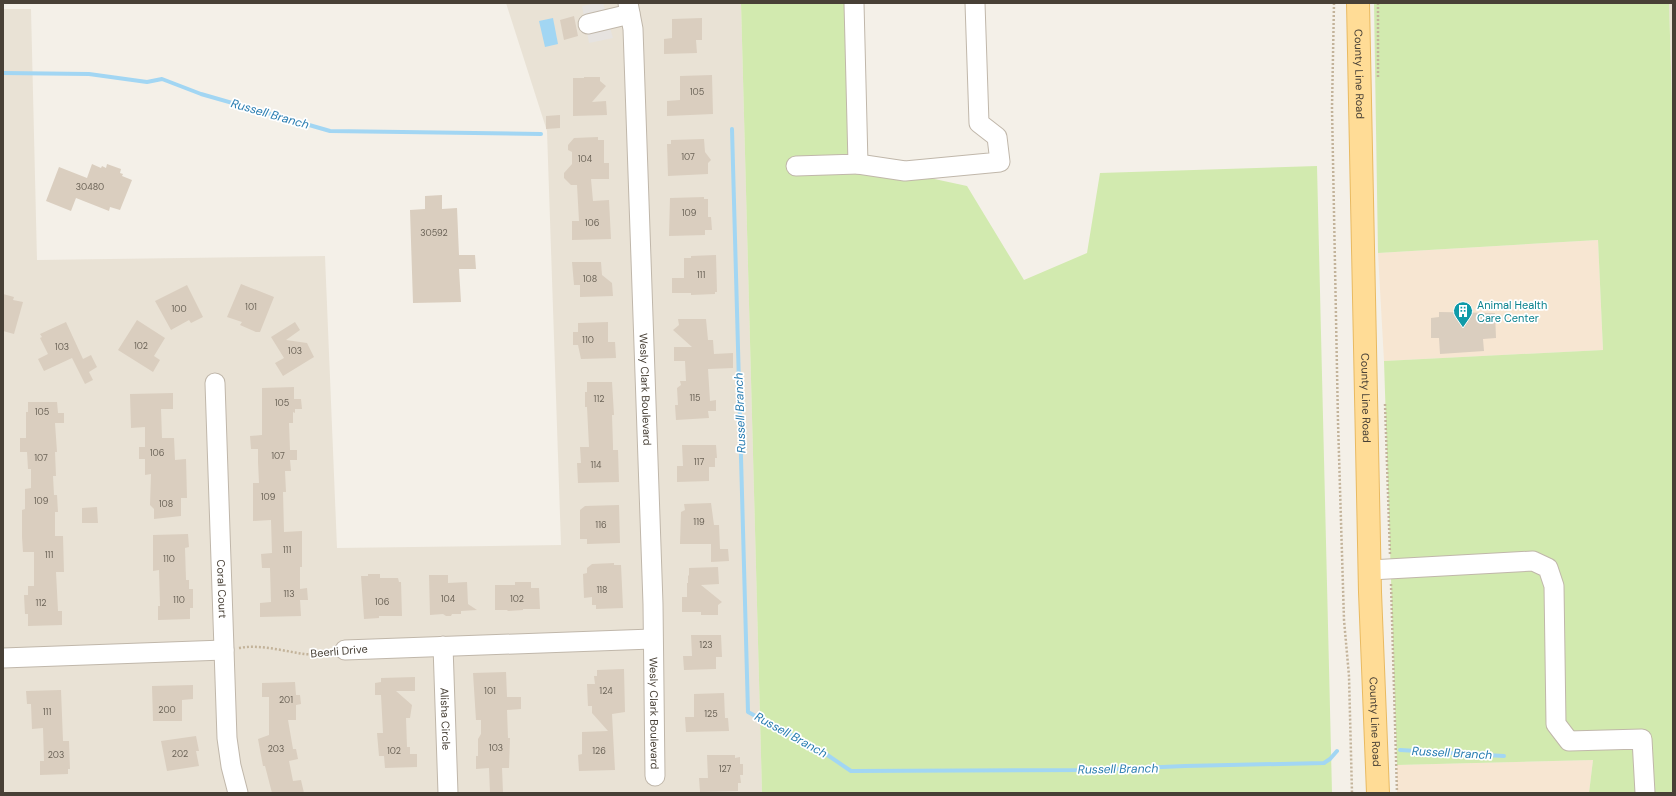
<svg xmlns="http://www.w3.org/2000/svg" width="1676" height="796" font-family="'DM Sans',sans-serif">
<rect width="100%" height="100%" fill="#f4f0e8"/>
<path fill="#e9e2d5" d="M 506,3 L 741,3 L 762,793 L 3,793 L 3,9 L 31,9 L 37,260 L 325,256 L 337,548 L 561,545 L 547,131 Z
M 1669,3 L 1673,3 L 1673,134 Z"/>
<path fill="#f7e6d2" d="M 1598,240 L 1603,350 L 1384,361 L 1378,253 Z
M 1593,760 L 1589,793 L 1397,793 L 1397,765 Z"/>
<path fill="#d2eaaf" d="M 741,3 L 852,3 L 860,163 L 967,186 L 1024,280 L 1087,253 L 1100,173 L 1317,166 L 1332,793 L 762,793 Z
M 1374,3 L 1669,3 L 1673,134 L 1673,793 L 1589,793 L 1593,760 L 1397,765 L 1384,361 L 1603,350 L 1598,240 L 1378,253 Z"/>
<path fill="#e6e3e0" d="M 596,3 L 603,3 L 613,38 L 589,43 L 582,6 Z"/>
<path fill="#a2d6f3" d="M 553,18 L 558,44 L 545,47 L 539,21 Z"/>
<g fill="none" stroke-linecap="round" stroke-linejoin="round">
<path stroke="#a2d6f3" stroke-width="4" d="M 3,73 L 89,74 L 147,82 L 162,79 L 201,94 L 330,131 L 541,134
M 732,129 L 748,712 L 820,750 L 851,771 L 1093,770 L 1185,766 L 1324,763 L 1330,759 L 1337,751
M 1400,750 L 1504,756"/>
</g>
<path fill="#dacebf" d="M 574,16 L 578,36 L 564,40 L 560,20 Z
M 702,18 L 702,40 L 696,40 L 697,53 L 664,54 L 664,39 L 672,38 L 672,19 Z
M 712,75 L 713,114 L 667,116 L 667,101 L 680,100 L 680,76 Z
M 584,77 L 600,77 L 600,81 L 606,86 L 592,102 L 606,101 L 607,115 L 573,116 L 573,78 L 584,78 Z
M 560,115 L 560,128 L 546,129 L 546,116 Z
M 598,137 L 598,140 L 604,140 L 604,163 L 609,163 L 609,179 L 591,179 L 593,201 L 609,200 L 611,239 L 572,240 L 572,221 L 579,221 L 577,185 L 571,185 L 564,178 L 564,173 L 572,164 L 572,152 L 568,150 L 568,145 L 574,138 Z
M 704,139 L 705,152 L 711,160 L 708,163 L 708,174 L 668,176 L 667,144 L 671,144 L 671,140 Z
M 92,164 L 101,168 L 102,166 L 106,168 L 107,164 L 121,169 L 120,173 L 123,174 L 122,176 L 132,180 L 120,210 L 110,207 L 109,211 L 76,198 L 71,211 L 46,201 L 59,167 L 87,178 Z
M 442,195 L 442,209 L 457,208 L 459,255 L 475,255 L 476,269 L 459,269 L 461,302 L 413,303 L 410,210 L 425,209 L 425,196 Z
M 704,197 L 704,199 L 708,199 L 708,217 L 711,217 L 712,230 L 705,230 L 705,235 L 669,236 L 670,198 Z
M 716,255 L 717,292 L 715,292 L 715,294 L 691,295 L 691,293 L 672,293 L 672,278 L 684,278 L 684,258 L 691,258 L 691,256 Z
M 572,262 L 601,262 L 602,275 L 612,283 L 613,296 L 580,297 L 580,285 L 574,285 Z
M 241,284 L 274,297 L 260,332 L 256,332 L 240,325 L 242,322 L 227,317 Z
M 187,285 L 203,317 L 191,323 L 189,320 L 171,330 L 155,301 Z
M 3,294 L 14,297 L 13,300 L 23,302 L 14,334 L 3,331 Z
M 1439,312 L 1495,313 L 1496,338 L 1483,339 L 1484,351 L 1440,354 L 1439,338 L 1431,338 L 1431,318 L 1439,317 Z
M 678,319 L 706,319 L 708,340 L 713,340 L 714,354 L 733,353 L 733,368 L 708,369 L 710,401 L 716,400 L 716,411 L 708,411 L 709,418 L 676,420 L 675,405 L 678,405 L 677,388 L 681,385 L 680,381 L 686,381 L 685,361 L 674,361 L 674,347 L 692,347 L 673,330 L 679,325 Z
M 137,320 L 165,338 L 154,356 L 160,360 L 153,372 L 118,350 Z
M 66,322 L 83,359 L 91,355 L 97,367 L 89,372 L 93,380 L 85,384 L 72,358 L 44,371 L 38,359 L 48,354 L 40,338 L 42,337 L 40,334 Z
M 295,322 L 300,330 L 286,340 L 307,343 L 314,357 L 283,376 L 275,363 L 284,358 L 271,337 Z
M 608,322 L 608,342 L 615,342 L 616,358 L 581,359 L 578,345 L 573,345 L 573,332 L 578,332 L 578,323 Z
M 587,382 L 612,382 L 614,415 L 612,415 L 613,446 L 613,450 L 618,450 L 619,482 L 578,483 L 577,463 L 581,463 L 580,447 L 589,447 L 587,407 L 585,407 L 585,392 L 587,392 Z
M 294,387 L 294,399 L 301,399 L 302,409 L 295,409 L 295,413 L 293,412 L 293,423 L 289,423 L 290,450 L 297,450 L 297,460 L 290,460 L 291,471 L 285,471 L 286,492 L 283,492 L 284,532 L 302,531 L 302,567 L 300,567 L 300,589 L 307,588 L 308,600 L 300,600 L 301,616 L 260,617 L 260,603 L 271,602 L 270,568 L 262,568 L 261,554 L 272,553 L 271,520 L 253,521 L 253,483 L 259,483 L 258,462 L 258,449 L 251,449 L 250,436 L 262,435 L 262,388 Z
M 173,393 L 173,409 L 161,409 L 162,438 L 174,438 L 175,460 L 186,459 L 187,498 L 181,498 L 181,516 L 154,519 L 154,509 L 150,505 L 151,474 L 145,475 L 145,459 L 139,459 L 139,447 L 145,447 L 145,427 L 131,428 L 130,394 Z
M 28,402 L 57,402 L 58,413 L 64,413 L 64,423 L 55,423 L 57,452 L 55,452 L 56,476 L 53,476 L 54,495 L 57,495 L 58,512 L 55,512 L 55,536 L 63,536 L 64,572 L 56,572 L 58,611 L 62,611 L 62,625 L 28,626 L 28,614 L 25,614 L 24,595 L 28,595 L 28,586 L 34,586 L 34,552 L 23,552 L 22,537 L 22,510 L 25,509 L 25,489 L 31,488 L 31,469 L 28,469 L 27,452 L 20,452 L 20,438 L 26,438 L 26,412 L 28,412 Z
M 682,445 L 716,445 L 717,458 L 715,458 L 715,467 L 709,467 L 709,481 L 677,482 L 677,466 L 683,466 Z
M 711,503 L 714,525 L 719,525 L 720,549 L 728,549 L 729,561 L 711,562 L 711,544 L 680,544 L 681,512 L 685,510 L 684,504 Z
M 619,505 L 620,543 L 587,544 L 587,539 L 580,539 L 580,510 L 585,506 Z
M 97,507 L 98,523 L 82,523 L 82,508 Z
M 188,534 L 189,547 L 185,548 L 186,580 L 189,580 L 189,589 L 193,589 L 193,608 L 190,608 L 190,619 L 158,620 L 158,606 L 160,606 L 159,570 L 153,571 L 153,535 Z
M 614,563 L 614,565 L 621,565 L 623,608 L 596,609 L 596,605 L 592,605 L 592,597 L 584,598 L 583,574 L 587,573 L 587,568 L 592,564 Z
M 718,567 L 719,584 L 701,585 L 722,602 L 718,605 L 718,615 L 701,615 L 701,612 L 682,612 L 682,597 L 687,597 L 687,583 L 688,583 L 688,575 L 689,576 L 689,568 Z
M 368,574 L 380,574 L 380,578 L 398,578 L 399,582 L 401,582 L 402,616 L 379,616 L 379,618 L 364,619 L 361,576 L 368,576 Z
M 429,575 L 448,575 L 448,583 L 467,582 L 468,604 L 477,610 L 461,611 L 461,614 L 452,614 L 451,616 L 446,616 L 443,614 L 430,615 Z
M 515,582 L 531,582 L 531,588 L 539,588 L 540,609 L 523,609 L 523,610 L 508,611 L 507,610 L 495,610 L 495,585 L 515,585 Z
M 691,635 L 721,635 L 722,657 L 716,657 L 716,669 L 684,670 L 683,656 L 692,656 Z
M 624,669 L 625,712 L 612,714 L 615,770 L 579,771 L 578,755 L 582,754 L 582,732 L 608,731 L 592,713 L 592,706 L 588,706 L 587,684 L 595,684 L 594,676 L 597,676 L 597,670 Z
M 506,672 L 507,697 L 521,697 L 521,709 L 507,710 L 508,738 L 510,738 L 509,768 L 502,768 L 503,793 L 490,793 L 489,768 L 476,769 L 476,756 L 478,756 L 478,739 L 481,734 L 481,720 L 476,720 L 473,673 Z
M 415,677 L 415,691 L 396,691 L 412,705 L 410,718 L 406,718 L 407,747 L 410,747 L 410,754 L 417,754 L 417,767 L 385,768 L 384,756 L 379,756 L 377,733 L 383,733 L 381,695 L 375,695 L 375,683 L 381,682 L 381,678 Z
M 295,682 L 296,695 L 300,695 L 301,704 L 296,705 L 296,720 L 288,720 L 293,749 L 296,749 L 298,759 L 289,761 L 293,781 L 301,780 L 304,793 L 272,793 L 265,766 L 263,766 L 258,739 L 269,735 L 269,697 L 262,697 L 262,683 Z
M 193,685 L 193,699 L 182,700 L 182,721 L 153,721 L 152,686 Z
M 61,690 L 63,741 L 69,741 L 70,769 L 68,769 L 68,774 L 40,775 L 40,761 L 44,761 L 43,728 L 32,729 L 31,704 L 27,704 L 26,691 Z
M 724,693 L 725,718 L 728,718 L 729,731 L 686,732 L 685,717 L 694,717 L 694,694 Z
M 196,736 L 199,751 L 196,751 L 199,766 L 167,771 L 161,741 Z
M 707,755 L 735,755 L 735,758 L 740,757 L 740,764 L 743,764 L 743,775 L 740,775 L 741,783 L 738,783 L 738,791 L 700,792 L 699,778 L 708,778 Z"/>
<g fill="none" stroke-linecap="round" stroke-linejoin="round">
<g stroke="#c0b7aa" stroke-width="21">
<g id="minor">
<path id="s1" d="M 628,3 L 633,29 L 653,604 L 655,776"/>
<path d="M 588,24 L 630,14"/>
<path d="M 858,164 L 905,171 L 1000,162 L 997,137 L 979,123 L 975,3"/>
<path d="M 796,166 L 858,164 L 854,3"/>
<path id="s2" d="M 215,383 L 227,738 L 231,766 L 238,793"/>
<path d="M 1370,570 L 1533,561 L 1548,568 L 1554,586 L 1556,724 L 1569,741 L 1642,739 L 1645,793"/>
<path id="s3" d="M 443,646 L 448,793"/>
<path d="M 345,650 L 652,639"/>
<path d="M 3,658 L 224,650"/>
</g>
</g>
<g stroke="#e9ba61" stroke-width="24">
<g id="major">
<path id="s4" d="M 1358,3 L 1370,592 L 1378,793"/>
</g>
</g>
<path stroke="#c3b39a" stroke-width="2.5" stroke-dasharray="2 2" stroke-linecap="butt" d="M 1334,3 L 1332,108 L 1338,422 L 1344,620 L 1349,676 L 1352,793
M 1378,3 L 1378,77
M 1385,404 L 1390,555
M 1391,584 L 1397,793
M 239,648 C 260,644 283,651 304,654 C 313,655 322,653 332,653"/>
<use href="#minor" stroke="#fff" stroke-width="19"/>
<use href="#major" stroke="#ffdc96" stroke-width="22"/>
</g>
<defs>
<g id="building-pin" transform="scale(1)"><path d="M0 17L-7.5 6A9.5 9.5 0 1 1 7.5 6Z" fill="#0f9aa8" stroke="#fff"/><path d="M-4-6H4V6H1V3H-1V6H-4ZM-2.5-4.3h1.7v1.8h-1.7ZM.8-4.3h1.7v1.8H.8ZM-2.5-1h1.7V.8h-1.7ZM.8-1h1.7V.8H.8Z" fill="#fff"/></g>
</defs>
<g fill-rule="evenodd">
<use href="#building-pin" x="1463" y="311"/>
</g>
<g text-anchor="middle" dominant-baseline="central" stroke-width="3.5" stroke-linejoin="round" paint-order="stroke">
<g font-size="9" fill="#6c6458">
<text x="697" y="92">105</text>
<text x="688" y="157">107</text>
<text x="585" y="159">104</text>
<text x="90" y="187">30480</text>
<text x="689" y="213">109</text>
<text x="592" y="223">106</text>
<text x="434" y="233">30592</text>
<text x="701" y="275">111</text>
<text x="590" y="279">108</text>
<text x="251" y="307">101</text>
<text x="179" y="309">100</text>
<text x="588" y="340">110</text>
<text x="141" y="346">102</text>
<text x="62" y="347">103</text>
<text x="295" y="351">103</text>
<text x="695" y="398">115</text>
<text x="599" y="399">112</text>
<text x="282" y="403">105</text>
<text x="42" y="412">105</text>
<text x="157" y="453">106</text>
<text x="278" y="456">107</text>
<text x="41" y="458">107</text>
<text x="699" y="462">117</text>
<text x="596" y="465">114</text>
<text x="268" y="497">109</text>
<text x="41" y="501">109</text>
<text x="166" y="504">108</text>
<text x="699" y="522">119</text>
<text x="601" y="525">116</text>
<text x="287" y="550">111</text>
<text x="49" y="555">111</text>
<text x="169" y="559">110</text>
<text x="602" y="590">118</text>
<text x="289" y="594">113</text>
<text x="448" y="599">104</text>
<text x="517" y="599">102</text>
<text x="179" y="600">110</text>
<text x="382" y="602">106</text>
<text x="41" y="603">112</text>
<text x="706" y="645">123</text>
<text x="490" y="691">101</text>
<text x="606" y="691">124</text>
<text x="286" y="700">201</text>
<text x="167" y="710">200</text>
<text x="47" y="712">111</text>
<text x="711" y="714">125</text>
<text x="496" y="748">103</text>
<text x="276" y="749">203</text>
<text x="394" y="751">102</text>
<text x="599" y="751">126</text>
<text x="180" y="754">202</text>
<text x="56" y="755">203</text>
<text x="725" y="769">127</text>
</g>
<g font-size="11" fill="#484036" stroke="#fff">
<text stroke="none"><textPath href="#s4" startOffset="71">County Line Road</textPath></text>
<text stroke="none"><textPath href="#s1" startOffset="387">Wesly Clark Boulevard</textPath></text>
<text stroke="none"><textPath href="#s4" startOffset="395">County Line Road</textPath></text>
<text stroke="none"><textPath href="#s2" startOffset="206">Coral Court</textPath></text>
<text transform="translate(339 651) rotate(-5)">Beerli Drive</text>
<text stroke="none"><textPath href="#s1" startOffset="711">Wesly Clark Boulevard</textPath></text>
<text stroke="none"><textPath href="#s3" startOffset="73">Alisha Circle</textPath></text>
<text stroke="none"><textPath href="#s4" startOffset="719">County Line Road</textPath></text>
</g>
<g font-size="11" fill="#0d838f" stroke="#fff" text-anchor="start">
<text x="1477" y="305">Animal Health<tspan x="1477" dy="13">Care Center</tspan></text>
</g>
<g font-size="12" font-style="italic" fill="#297db1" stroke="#fff">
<text transform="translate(270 114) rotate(16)">Russell Branch</text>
<text transform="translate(740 413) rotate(-92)">Russell Branch</text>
<text transform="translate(791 735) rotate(29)">Russell Branch</text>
<text transform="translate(1452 753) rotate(3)">Russell Branch</text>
<text transform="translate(1118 769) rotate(-1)">Russell Branch</text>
</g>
</g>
<rect width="1676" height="796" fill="none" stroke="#484036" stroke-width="8"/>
</svg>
